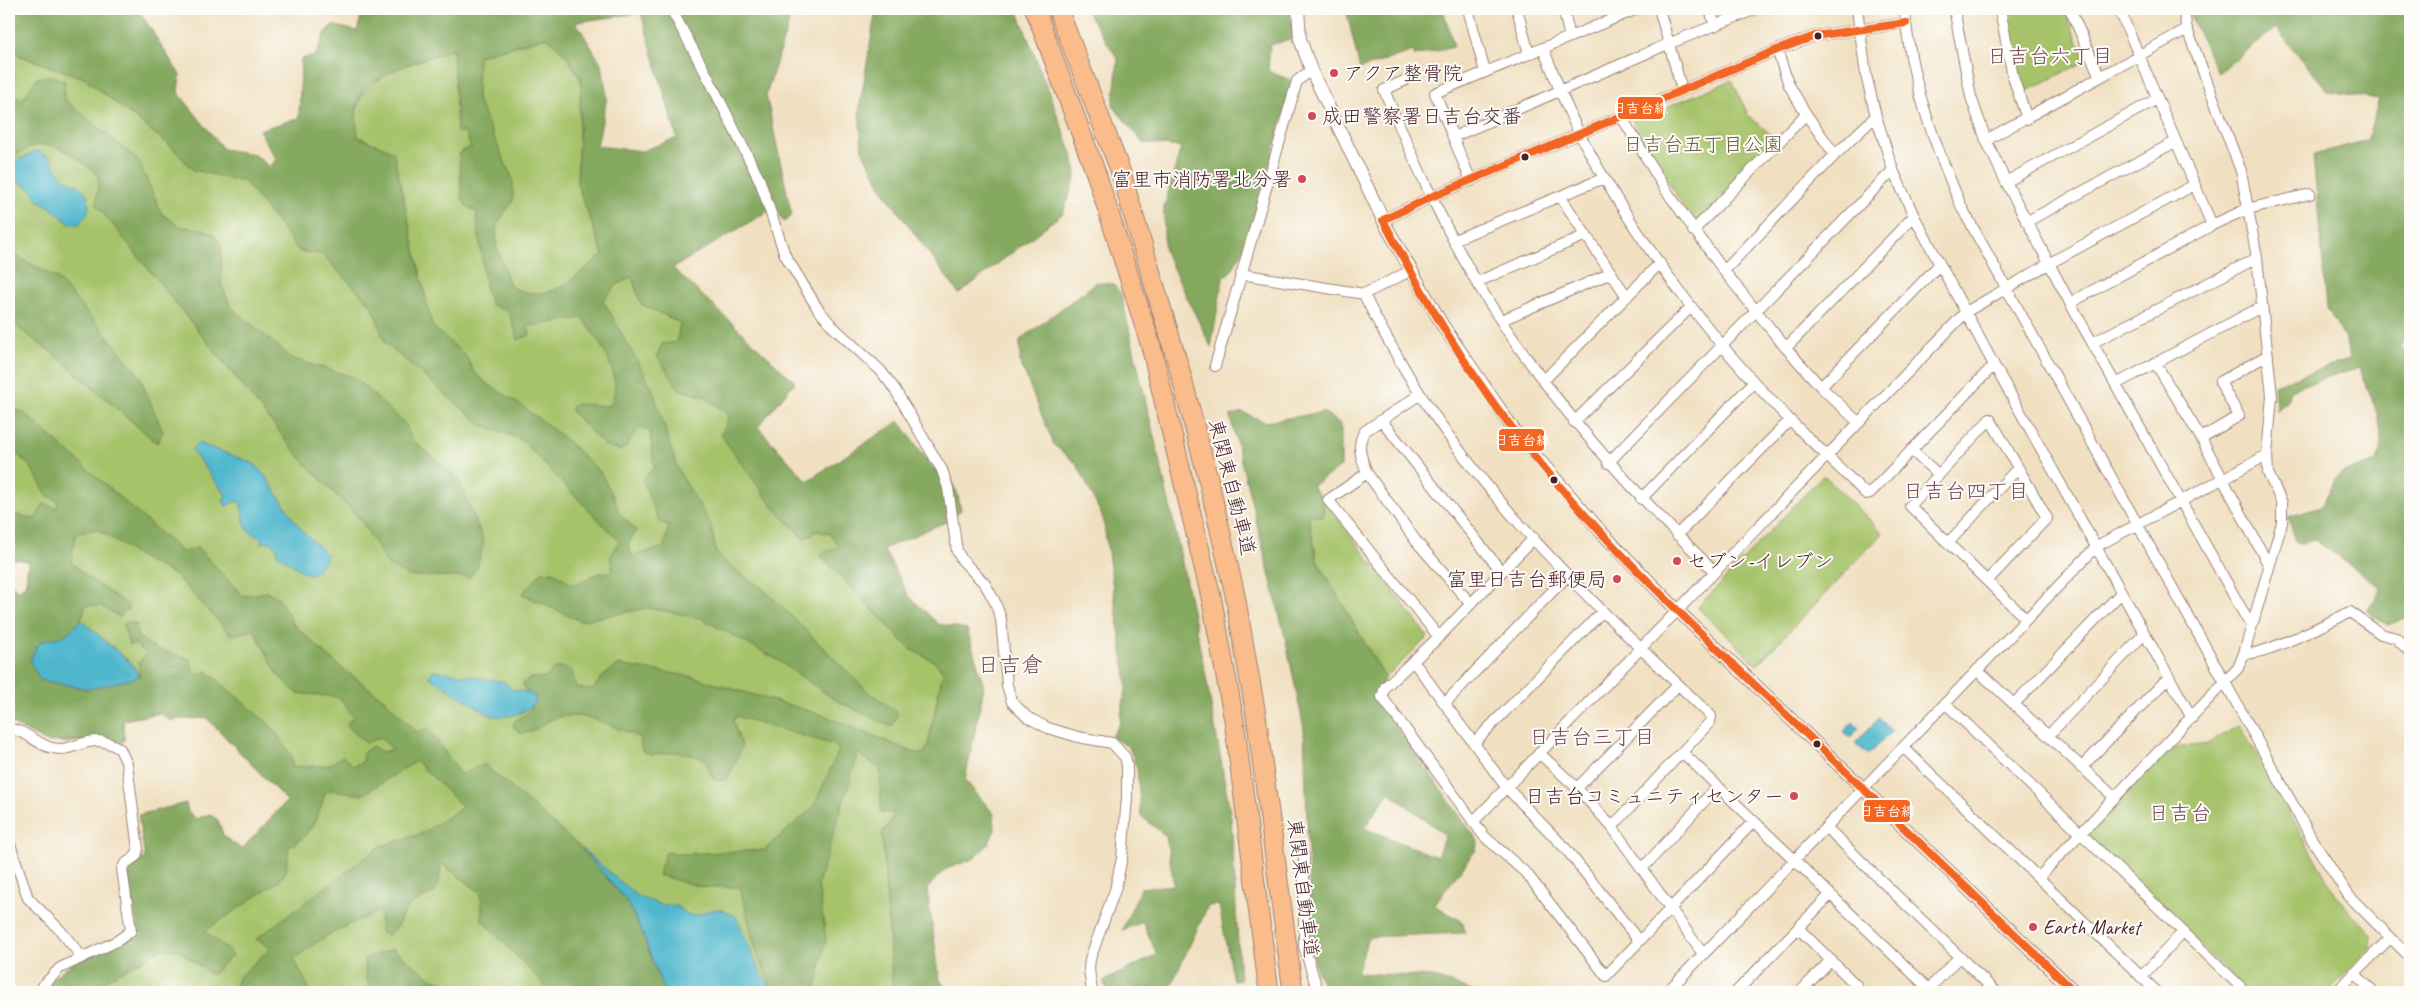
<svg xmlns="http://www.w3.org/2000/svg" width="2419" height="1001" font-family="Caveat,'Klee One',sans-serif">
<rect width="100%" height="100%" fill="#fdfcf7"/>
<filter id="ink" filterUnits="userSpaceOnUse"><feTurbulence type="fractalNoise" baseFrequency=".02" numOctaves="2"/><feDisplacementMap in="SourceGraphic" scale="10" xChannelSelector="R" yChannelSelector="G"/><feConvolveMatrix kernelMatrix="1 2 1 2 8 2 1 2 1" color-interpolation-filters="sRGB"/></filter>
<filter id="wash" filterUnits="userSpaceOnUse"><feTurbulence type="fractalNoise" baseFrequency=".0096" numOctaves="4" result="noise"/><feDisplacementMap in="SourceGraphic" scale="20" xChannelSelector="R" yChannelSelector="G"/><feGaussianBlur stdDeviation="1.12" result="paint"/><feColorMatrix in="noise" values="0 0 0 0 0 0 0 0 0 0 0 0 0 0 0 0 0 1.4 0 .05"/><feComposite in="paint" operator="in"/></filter>
<g filter="url(#wash)">
<rect width="100%" height="100%" fill="#f0e0c1"/>
<path fill="#a6c36b" stroke="#78714b" d="M 2005,9 L 2064,9 L 2086,61 L 2023,93 L 2009,39 Z
M 547,37 L 566,55 L 581,80 L 577,183 L 603,253 L 632,277 L 641,303 L 680,323 L 677,342 L 680,390 L 704,396 L 730,416 L 817,531 L 829,533 L 840,547 L 820,555 L 909,648 L 935,662 L 943,671 L 928,746 L 893,813 L 892,820 L 882,833 L 893,992 L 42,992 L 70,965 L 139,933 L 242,849 L 287,801 L 207,718 L 169,720 L 160,713 L 123,720 L 124,741 L 103,739 L 65,743 L 9,722 L 18,591 L 26,584 L 28,561 L 9,558 L 9,40 L 18,55 L 84,78 L 171,146 L 193,170 L 281,174 L 356,112 L 361,96 L 389,71 L 453,49 L 478,56 Z
M 1732,80 L 1748,115 L 1776,139 L 1694,225 L 1632,121 Z
M 1822,476 L 1826,477 L 1883,533 L 1757,665 L 1699,609 L 1699,606 Z
M 1323,499 L 1428,637 L 1385,678 L 1317,560 L 1308,514 L 1323,516 Z
M 2240,725 L 2336,896 L 2371,933 L 2370,948 L 2328,992 L 2247,992 L 2084,832 L 2165,749 L 2208,744 Z"/>
<path fill="#84a95f" stroke="#676445" fill-rule="evenodd" d="M 10,9 L 138,9 L 180,75 L 178,92 L 223,149 L 254,154 L 270,167 L 276,159 L 259,130 L 299,118 L 301,59 L 314,56 C 324,44 319,38 332,25 L 357,31 L 363,9 L 793,9 L 766,95 L 792,216 L 784,222 L 775,207 L 673,268 L 795,382 L 758,427 L 807,481 L 899,421 L 933,468 L 946,474 L 957,492 L 961,510 L 948,521 L 883,549 L 909,596 L 938,624 L 967,629 L 984,687 L 965,780 L 994,814 L 995,830 L 987,846 L 975,858 L 944,870 L 927,889 L 940,980 L 949,992 L 893,992 L 882,833 L 892,820 L 893,813 L 881,812 L 880,769 L 858,754 L 818,884 L 826,939 L 815,992 L 775,992 L 758,958 L 740,887 L 702,887 L 658,875 L 666,852 L 684,854 L 764,850 L 813,808 L 839,750 L 834,745 L 736,716 L 733,721 L 742,747 L 728,778 L 722,781 L 713,779 L 705,759 L 679,752 L 651,755 L 642,751 L 639,737 C 613,727 584,710 556,718 C 540,723 540,732 520,733 L 513,726 L 516,720 C 526,715 535,709 535,696 L 527,692 L 522,684 L 531,678 L 545,678 L 553,669 L 562,667 L 572,671 L 576,688 L 593,689 L 602,677 L 618,665 L 689,676 L 823,715 L 915,753 L 924,754 L 928,746 L 943,671 L 935,662 L 909,648 L 819,554 L 839,547 L 829,533 L 817,531 L 804,539 L 773,507 L 721,435 L 730,416 L 704,396 L 680,390 L 657,356 L 662,344 L 677,342 L 680,323 L 641,304 L 632,277 L 618,284 L 603,300 L 652,388 L 678,470 L 711,524 L 716,552 L 731,567 L 765,590 L 866,690 L 898,713 L 892,727 L 837,701 L 776,659 L 701,618 L 648,608 L 580,621 L 522,594 L 542,572 L 553,571 L 573,585 L 599,573 L 610,573 L 613,570 L 610,558 L 619,541 L 520,439 L 482,425 L 385,343 L 373,307 L 322,254 L 300,252 L 245,182 L 193,170 L 171,146 L 84,78 L 18,55 L 9,40 ZM 641,13 L 677,138 L 642,151 L 597,146 L 607,97 L 602,65 L 576,22 ZM 547,37 L 566,55 L 581,80 L 577,183 L 603,254 C 574,278 552,306 511,287 L 496,246 L 497,224 L 513,201 L 513,180 L 477,99 L 478,56 ZM 453,49 L 457,132 L 465,132 L 471,148 L 465,149 L 459,154 L 462,197 L 466,206 L 476,211 L 486,291 L 491,305 L 509,312 L 518,340 L 530,335 L 528,326 L 583,318 C 600,343 625,375 610,406 L 574,404 L 570,410 L 605,446 L 622,451 L 639,428 L 650,431 L 654,468 L 642,479 L 659,522 L 669,525 L 664,547 L 632,556 L 628,545 L 636,530 L 619,514 L 616,502 L 600,472 L 563,437 L 518,403 L 486,383 L 474,372 L 466,356 L 432,326 L 393,151 L 358,137 C 357,124 353,107 361,95 C 379,70 425,59 453,49 Z
M 876,9 L 1017,9 L 1074,159 L 1076,176 L 1063,213 L 959,294 L 886,195 L 862,150 L 859,111 Z
M 1085,9 L 1289,9 L 1294,38 L 1270,45 L 1268,71 L 1293,81 L 1247,244 L 1232,270 L 1223,278 L 1211,347 L 1164,250 L 1164,207 L 1181,147 L 1143,143 L 1113,106 L 1118,59 Z
M 1346,9 L 1443,9 L 1454,47 L 1415,56 L 1413,51 L 1360,69 Z
M 2187,9 L 2410,9 L 2410,337 L 2400,346 L 2410,360 L 2410,616 L 2388,625 L 2367,611 L 2382,588 L 2315,540 L 2297,544 L 2288,517 L 2321,507 L 2335,480 L 2342,473 L 2377,461 C 2389,430 2371,397 2359,367 L 2290,390 L 2287,402 L 2276,410 L 2274,385 L 2349,359 L 2346,340 L 2327,308 L 2313,155 L 2367,140 L 2379,99 L 2328,91 L 2276,28 L 2218,73 Z
M 9,58 L 12,63 L 15,77 L 9,82 Z
M 51,76 L 65,81 L 64,99 L 138,160 L 162,214 L 179,226 L 206,230 L 214,235 L 221,245 L 221,284 L 231,307 L 293,359 L 354,377 L 406,425 L 411,439 L 458,479 L 484,542 L 477,567 L 470,577 L 408,576 L 388,565 L 361,520 L 302,460 L 96,204 L 99,178 C 84,161 57,138 31,147 C 24,149 15,158 9,162 L 9,93 L 23,99 L 37,78 Z
M 9,252 L 57,278 L 105,333 L 139,375 L 163,432 L 157,443 L 51,352 L 9,321 Z
M 1097,282 L 1113,284 L 1121,294 L 1170,506 L 1206,677 L 1231,817 L 1240,980 L 1233,981 L 1219,905 L 1208,906 L 1168,992 L 1108,992 L 1103,981 L 1157,955 L 1143,922 L 1122,930 L 1141,888 L 1174,885 L 1166,836 L 1141,816 L 1137,768 L 1129,747 L 1111,737 L 1119,725 L 1127,685 L 1103,518 L 1077,464 L 1054,445 L 1020,362 L 1020,340 Z
M 9,405 L 24,413 L 182,552 L 198,548 L 243,596 L 266,592 L 278,597 L 294,625 L 339,666 L 385,700 L 417,732 L 428,728 L 461,775 L 484,764 L 580,847 L 626,900 L 642,932 L 664,992 L 551,992 L 482,920 L 481,893 L 441,863 L 439,883 L 435,892 L 407,907 L 396,928 L 389,935 L 381,933 L 380,911 C 348,924 321,937 294,959 L 311,992 L 233,992 L 238,978 L 271,948 L 256,939 L 381,846 L 423,833 L 463,807 L 416,761 L 362,795 L 333,790 L 325,792 C 320,813 311,838 289,846 L 286,872 L 280,880 L 205,931 L 233,955 L 211,975 L 179,950 L 162,949 L 85,992 L 42,992 C 61,961 107,948 139,933 L 126,877 L 126,869 L 145,858 L 138,815 L 186,803 L 188,812 L 197,819 L 209,814 L 218,820 L 224,837 L 242,849 L 287,801 L 207,718 L 169,720 L 160,713 L 123,720 L 124,741 L 118,745 L 103,739 L 47,742 L 9,722 L 9,583 L 18,591 L 26,584 L 28,561 L 9,558 L 9,513 L 35,519 L 44,504 L 57,508 L 58,501 L 48,496 L 30,466 L 9,447 ZM 98,529 L 133,553 L 175,575 L 231,635 L 254,630 L 278,675 L 297,693 L 339,697 L 353,717 L 346,725 L 366,743 L 380,737 L 393,750 L 382,752 L 372,746 L 364,752 L 362,757 L 364,761 L 353,766 L 343,756 L 329,765 L 292,767 L 292,756 L 272,727 L 207,671 L 199,675 L 193,671 L 190,659 L 156,649 L 138,637 L 136,624 L 126,622 L 123,625 L 129,645 L 135,644 L 146,654 L 139,662 L 139,677 L 133,665 L 81,620 L 86,605 L 101,606 L 120,617 L 128,609 L 128,605 L 87,577 L 71,562 L 76,533 Z
M 1242,412 L 1265,422 L 1323,412 L 1341,424 L 1341,467 L 1312,486 L 1323,499 L 1323,516 L 1308,515 L 1317,560 L 1385,678 L 1376,699 L 1478,841 L 1476,850 L 1434,905 L 1463,922 L 1465,933 L 1368,937 L 1357,973 L 1433,977 L 1475,992 L 1328,992 L 1317,973 L 1311,945 L 1304,729 L 1285,637 L 1230,416 ZM 1389,792 L 1445,835 L 1437,857 L 1364,828 Z
M 393,949 L 432,979 L 458,987 L 468,992 L 371,992 L 366,978 L 364,959 Z
M 1218,986 L 1220,992 L 1177,992 Z"/>
<path fill="#4fb7cd" stroke="#4c6b7c" d="M 37,151 L 50,157 C 53,162 56,170 60,174 C 65,181 74,182 80,187 C 94,197 90,215 79,224 L 70,224 L 50,207 L 38,200 L 32,189 L 20,183 L 11,171 L 15,161 Z
M 198,443 L 253,463 L 262,471 L 300,528 L 327,555 C 325,563 318,569 312,574 L 305,573 L 277,554 L 277,548 L 270,542 L 261,543 L 262,539 C 240,529 246,522 240,502 L 236,501 L 226,506 L 223,501 L 226,495 L 193,452 L 192,449 Z
M 81,620 L 133,665 L 139,677 L 88,689 L 40,680 L 30,661 C 42,631 46,644 66,634 C 71,631 76,625 81,620 Z
M 433,670 L 505,682 L 511,689 L 527,692 L 535,696 L 535,702 C 525,715 504,720 488,714 L 429,677 Z
M 1879,718 L 1892,731 L 1868,755 L 1855,743 Z
M 1853,722 L 1859,728 L 1850,738 L 1843,732 Z
M 580,847 L 637,896 L 661,905 L 674,905 L 689,915 L 695,916 L 714,909 L 723,910 L 736,917 L 760,971 L 770,985 L 770,992 L 664,992 L 642,932 L 626,900 Z"/>
</g>
<g filter="url(#ink)">
<g fill="none" stroke-linecap="round" stroke-linejoin="round">
<g stroke="#9d8076" stroke-width="12">
<path id="minor" d="M 671,9 L 709,79 L 760,181 L 785,255 L 818,309 L 833,327 L 880,370 L 894,388 L 942,470 L 948,488 L 957,551 L 962,560 L 985,584 L 995,602 L 1001,619 L 1007,685 L 1012,702 L 1027,717 L 1048,728 L 1078,737 L 1112,743 L 1125,757 L 1127,765 L 1127,797 L 1122,858 L 1115,890 L 1090,959 L 1089,969 L 1092,992
M 1468,9 L 1485,72
M 1517,9 L 1529,54
M 1563,9 L 1570,37
M 1612,9 L 1614,18
M 1659,9 L 1682,90
M 1710,9 L 1715,26
M 1857,9 L 1866,75 L 1876,116 L 1893,170 L 1914,216 L 1994,365 L 2192,718
M 1905,9 C 1909,78 1935,145 1962,208 L 2313,841 L 2349,896 L 2410,957
M 1954,9 L 1971,97 L 1986,140 L 2006,182 L 2070,303 L 2247,619 L 2253,622
M 2000,9 L 2013,77 L 2027,119
M 2070,9 L 2100,77
M 2119,9 L 2212,225
M 1543,48 C 1555,77 1566,107 1580,135 C 1633,235 1710,340 1790,420 C 1815,445 1841,469 1866,494 L 1870,493 L 1994,365
M 1777,50 L 1789,85 L 1806,114 L 1835,155
M 1404,81 L 1384,90 C 1412,155 1440,220 1476,281 C 1541,390 1623,482 1713,570
M 1621,116 L 1665,189 L 1724,271 L 1786,348 L 1821,387 L 1858,422
M 1453,137 L 1668,44 L 1756,9
M 1986,140 L 2187,29
M 1471,181 L 1435,93 L 1637,9
M 2006,182 L 2157,99
M 1560,196 L 1627,297
M 1383,220 L 1431,197 L 1777,50 L 1815,36 L 1906,23
M 2026,222 L 2175,142
M 1693,231 L 1806,114
M 1454,240 L 1604,178
M 1724,271 L 1835,155 L 1876,116
M 1241,274 L 1364,294 L 1410,271
M 1477,282 L 1586,235
M 1364,294 C 1373,315 1385,334 1396,354 C 1475,495 1596,605 1711,716 L 1710,722 L 1612,827
M 2070,303 L 2212,225 L 2247,209 L 2310,194
M 1502,320 L 1611,273
M 2092,343 L 2257,258
M 1786,348 L 1914,216
M 2156,364 L 2201,438 L 2269,566
M 1215,366 L 1297,81 L 1311,70
M 1543,381 L 1660,263
M 2116,384 L 2261,307
M 1821,387 L 1939,265
M 1419,395 L 1365,431 C 1355,446 1362,458 1367,473 L 1328,500 L 1439,637
M 1382,421 L 1501,571
M 1574,422 L 1691,307
M 2201,438 L 2239,416 L 2220,382 L 2268,355
M 1911,450 L 1939,475
M 1608,463 L 1893,170
M 1367,473 L 1416,541 L 1470,603
M 1641,499 L 1754,382
M 1677,535 L 1790,420
M 1534,538 L 1439,637 L 1385,687 L 1382,697 L 1484,836 L 1527,874 L 1606,976 L 1754,821
M 1948,543 L 2017,469
M 1987,581 L 2047,518 L 1990,419 L 1910,506 L 2026,619
M 2244,653 C 2261,658 2331,621 2350,612 L 2381,634 L 2396,638 L 2410,652
M 1414,662 L 1506,787 L 1566,849 L 1639,941
M 1977,670 L 2114,797
M 1445,703 L 1568,575
M 1945,703 L 2246,992
M 2014,704 L 2121,593
M 9,729 C 26,730 36,744 52,748 C 77,754 89,729 120,749 L 127,764 L 138,849 L 136,856 L 125,864 L 122,869 L 131,931 L 117,941 L 60,968 L 37,992
M 2048,736 L 2144,634
M 1474,743 L 1602,612
M 1903,747 L 2157,992
M 1682,752 L 1932,992
M 1539,753 L 1577,788 L 1612,827 L 1703,954
M 2081,768 L 2169,677
M 1577,788 L 1678,685
M 1473,822 L 1966,312 L 2050,263 L 2194,185
M 1826,827 L 1996,992
M 9,841 L 28,898 L 60,930 L 81,956
M 1304,856 L 1304,946 L 1318,992
M 1642,869 L 1718,786
M 2039,877 L 2238,668 L 2244,653 L 2282,523 L 2282,503 L 2268,473 L 2267,455 L 2272,396 L 2257,258 L 2241,171 L 2187,29 L 2183,9
M 1798,928 L 1857,986 L 1856,992
M 2354,973 L 2374,992
M 2141,977 L 2183,932
M 1667,992 L 2097,546 L 2267,455
M 1736,992 L 1830,895
M 1800,992 L 1831,960
M 1926,992 L 1959,957
M 2336,992 L 2390,938"/>
</g>
<g stroke="#9d8076" stroke-width="14">
<path id="tertiary" d="M 1298,9 L 1300,39 L 1311,70 L 1386,226 L 1443,326 L 1516,433 L 1602,533 L 1676,609 L 2075,992"/>
</g>
<g stroke="#9d8076" stroke-width="21">
<path id="motorway" d="M 1035,9 L 1097,176 L 1151,346 L 1212,601 L 1234,720 L 1269,992
M 1058,9 L 1120,170 L 1178,364 L 1207,474 L 1235,595 L 1256,715 L 1293,992"/>
</g>
<use href="#minor" stroke="#fff" stroke-width="10"/>
<use href="#tertiary" stroke="#fff" stroke-width="12"/>
<use href="#motorway" stroke="#f9bc8a" stroke-width="19"/>
<g stroke="#fdfcf7" stroke-width="11">
<path id="bus-1" d="M 1383,220 C 1422,294 1464,367 1516,433 C 1599,541 1701,633 1799,727 C 1891,815 1983,904 2075,992
M 1383,220 L 1431,197 L 1777,50 L 1815,36 L 1906,23"/>
</g>
<use href="#bus-1" stroke="#f26522" stroke-width="8"/>
</g>
</g>
<g fill="#4a1f2b" stroke="#fdfcf7" stroke-width="2">
<circle cx="1818" cy="36" r="4.5"/>
<circle cx="1525" cy="157" r="4.5"/>
<circle cx="1554" cy="480" r="4.5"/>
<circle cx="1817" cy="744" r="4.5"/>
</g>
<g fill="#d1495b" stroke="#fdfcf7" stroke-width="2">
<circle cx="1334" cy="73" r="5"/>
<circle cx="1312" cy="116" r="5"/>
<circle cx="1302" cy="179" r="5"/>
<circle cx="1677" cy="561" r="5"/>
<circle cx="1617" cy="579" r="5"/>
<circle cx="1794" cy="796" r="5"/>
<circle cx="2033" cy="927" r="5"/>
</g>
<g text-anchor="middle" dominant-baseline="central" stroke-width="4" stroke-linejoin="round" paint-order="stroke">
<g font-size="20" fill="#4a1f2b" stroke="#fdfcf7" text-anchor="start">
<text x="1344" y="73">アクア整骨院</text>
<text x="1322" y="116">成田警察署日吉台交番</text>
<text x="1292" y="179" text-anchor="end">富里市消防署北分署</text>
<text x="1687" y="561">セブン-イレブン</text>
<text x="1607" y="579" text-anchor="end">富里日吉台郵便局</text>
<text x="1784" y="796" text-anchor="end">日吉台コミュニティセンター</text>
<text x="2043" y="927">Earth Market</text>
</g>
<g font-size="20" fill="#6a5841" stroke="#fdfcf7">
<text x="1703" y="144">日吉台五丁目公園</text>
</g>
<g font-size="20" fill="#4a1f2b" stroke="#fdfcf7">
<text transform="translate(1232 487) rotate(76)">東関東自動車道</text>
<text transform="translate(1303 888) rotate(83)">東関東自動車道</text>
</g>
<g font-size="21" fill="#74485a" stroke="#fdfcf7">
<text x="2050" y="56">日吉台六丁目</text>
<text x="1966" y="491">日吉台四丁目</text>
<text x="1592" y="737">日吉台三丁目</text>
<text x="2180" y="813">日吉台</text>
</g>
<g font-size="22" fill="#74485a" stroke="#fdfcf7">
<text x="1010" y="665">日吉倉</text>
</g>
</g>
<g stroke="#fdfcf7" stroke-width="2">
<rect x="1617" y="96" width="47" height="24" rx="5" fill="#f26522"/>
<rect x="1498" y="428" width="47" height="24" rx="5" fill="#f26522"/>
<rect x="1863" y="799" width="48" height="24" rx="5" fill="#f26522"/>
</g>
<g font-size="14" text-anchor="middle" font-weight="bold" fill="#fff">
<text x="1640" y="113">日吉台線</text>
<text x="1522" y="445">日吉台線</text>
<text x="1887" y="816">日吉台線</text>
</g>
<rect width="2419" height="1001" fill="none" stroke="#fdfcf7" stroke-width="30"/>
</svg>
